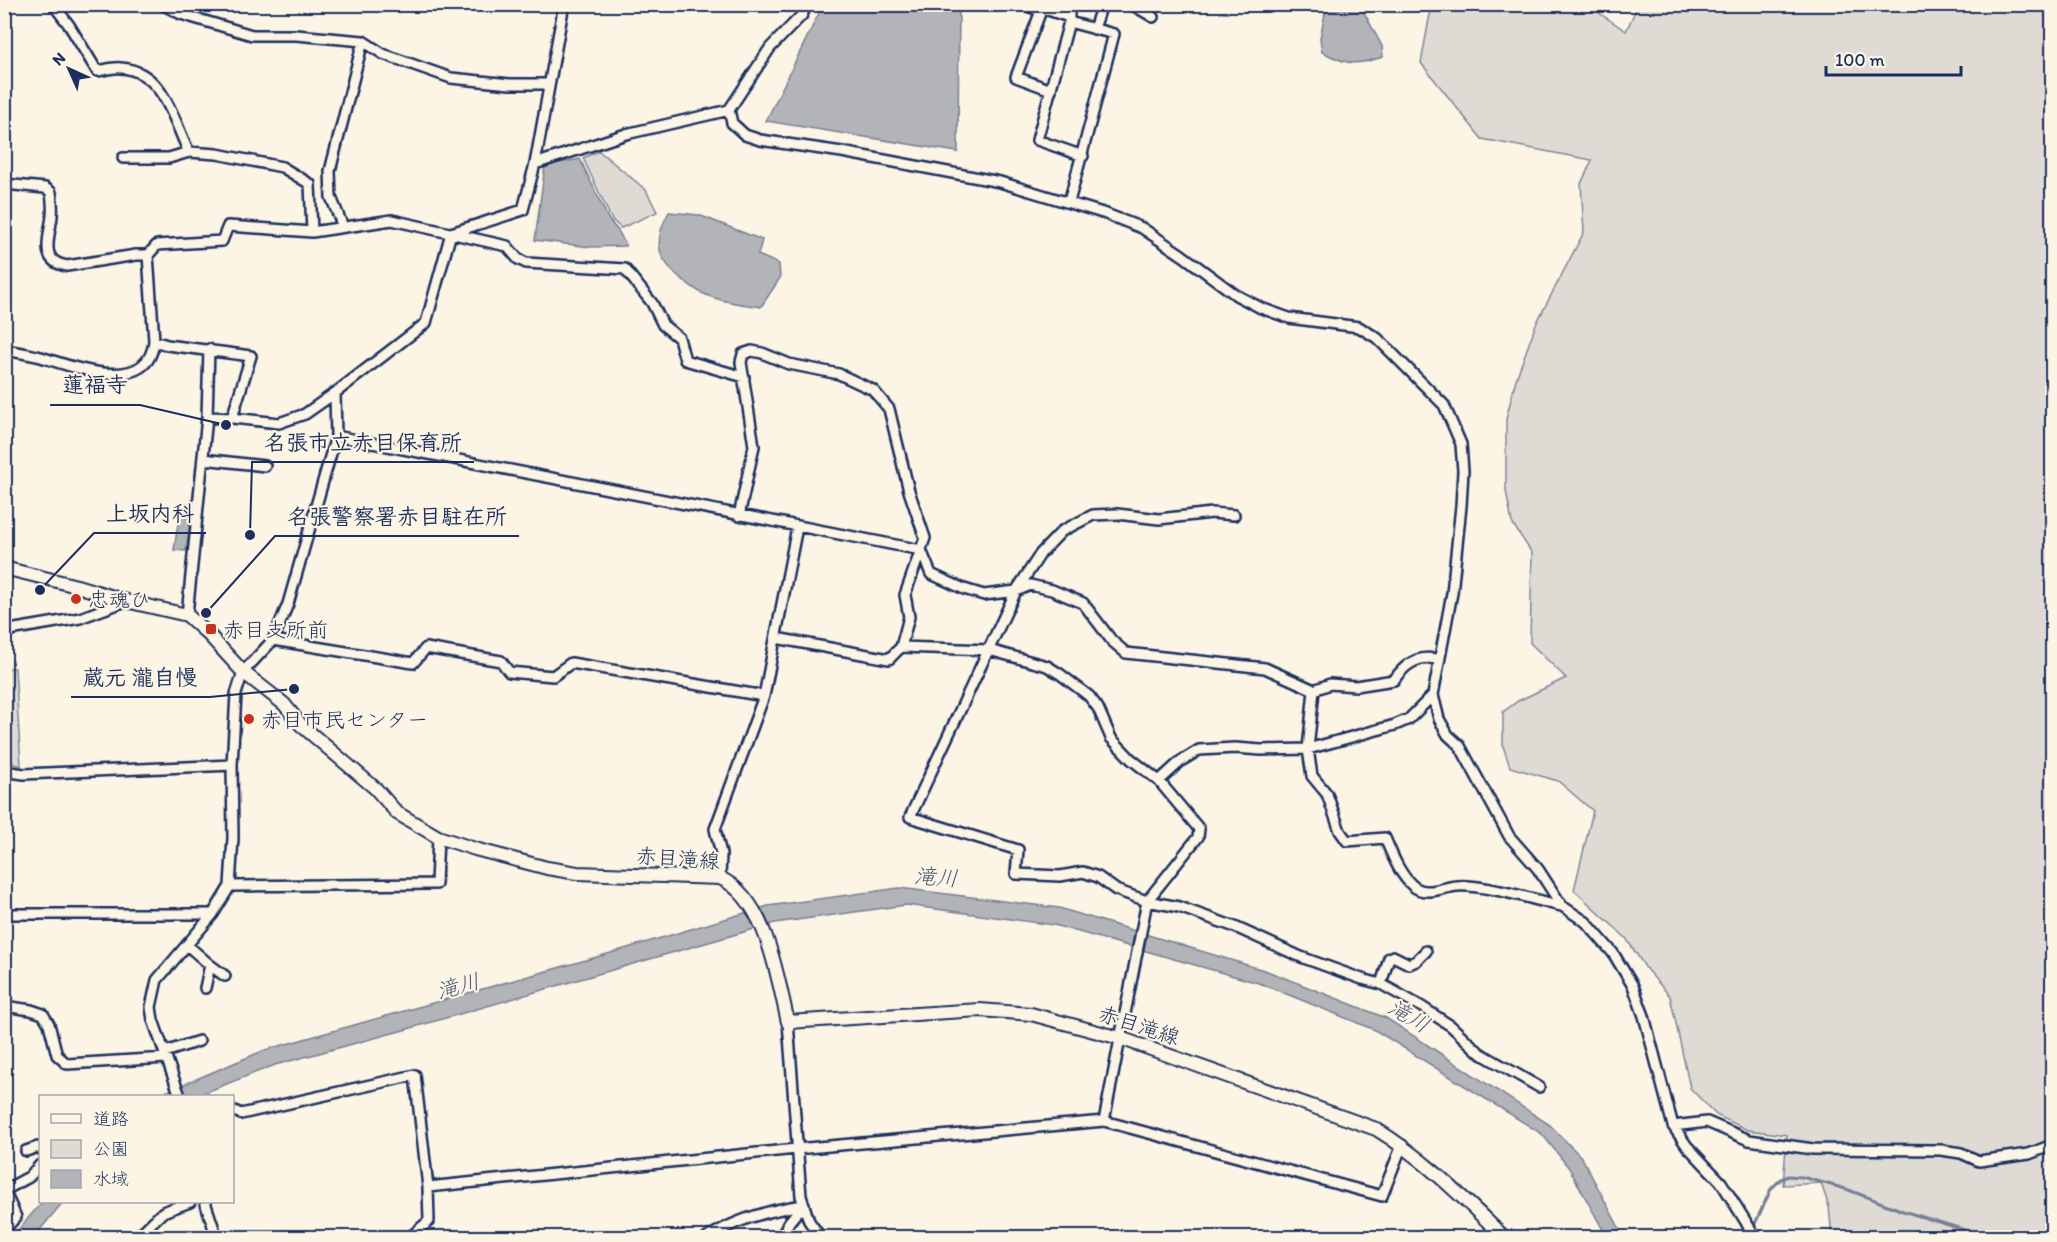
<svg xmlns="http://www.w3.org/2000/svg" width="2057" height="1242" font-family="Itim,'Klee One',sans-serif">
<rect width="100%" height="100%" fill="#fcf5e5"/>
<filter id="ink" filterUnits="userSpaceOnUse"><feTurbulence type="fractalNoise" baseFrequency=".0167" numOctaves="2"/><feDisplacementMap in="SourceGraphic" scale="12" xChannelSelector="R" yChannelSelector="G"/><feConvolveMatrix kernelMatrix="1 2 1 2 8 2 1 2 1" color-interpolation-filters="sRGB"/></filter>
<g filter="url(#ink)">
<path fill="#dfdbd4" stroke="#7d8599" stroke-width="1.5" d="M 1440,5 L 1587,5 L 1626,31 L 1638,5 L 2052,5 L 2052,1237 L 1832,1237 L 1829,1207 L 1821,1183 L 1783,1185 L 1787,1135 L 1748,1130 L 1716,1115 L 1690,1088 L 1670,996 L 1647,970 L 1626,938 L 1574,890 L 1593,811 L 1558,781 L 1510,767 L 1503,746 L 1503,712 L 1518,701 L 1566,678 L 1530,643 L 1532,553 L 1512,523 L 1506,491 L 1506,419 L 1516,379 L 1536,324 L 1584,232 L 1581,184 L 1592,160 L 1482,139 L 1421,63 L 1430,14 Z
M 599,151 L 646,190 L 657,212 L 621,228 L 612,220 L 583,158 Z
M 8,633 L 5,648 L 8,668 L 15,668 L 21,766 L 5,761 L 4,634 Z"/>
<path fill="#b2b4b8" stroke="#767f94" stroke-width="1.5" d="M 1327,4 L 1360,5 L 1382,46 L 1383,57 C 1354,66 1349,65 1322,52 L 1320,38 Z
M 823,5 L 959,5 L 958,152 L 766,121 Z
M 580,159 L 609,220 L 619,232 L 626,246 L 590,247 L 535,240 L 545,166 Z
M 669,212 L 699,215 L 762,240 L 758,255 L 779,264 L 780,278 L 761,307 C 742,304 720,302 702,293 C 697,291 691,286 687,283 C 658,262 651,244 669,212 Z
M 179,517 L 191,518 L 186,551 L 174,550 Z
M 899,888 L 1059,908 L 1267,971 L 1386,1018 L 1550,1125 L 1582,1158 L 1624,1237 L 1607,1237 L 1569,1168 L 1542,1134 L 1375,1030 L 1262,984 L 1054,925 L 906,905 L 775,923 L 404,1030 L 275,1065 L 196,1096 L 156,1096 L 265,1050 L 604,955 L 768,906 Z
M 42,1202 L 63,1202 L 34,1237 L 12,1237 Z"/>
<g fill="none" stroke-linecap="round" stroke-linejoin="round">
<path stroke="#767f94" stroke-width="3" d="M 1753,1228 L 1771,1189 L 1781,1179 L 1788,1176 L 1802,1177 L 1846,1189 L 1903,1211 L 1991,1238"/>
<g stroke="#1b2f5e" stroke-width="14">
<path id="minor" d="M 53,4 L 69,25 L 97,71 C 105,70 113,67 121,68 C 164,71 173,120 189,152 L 217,154 L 282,167 L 310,184 L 312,232
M 162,4 L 181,14 L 252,35 L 296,35 L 363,41 L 383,54 L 451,78 L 510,84 L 548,84
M 1021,4 L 1041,11
M 1069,4 L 1069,22 L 1037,140 L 1083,156
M 1131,4 L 1153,17
M 1094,29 L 1102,4
M 1051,90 L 1016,77 L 1042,8 L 1069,17
M 729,110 L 732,123 L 745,135 L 760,140 L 842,152 L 1000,182 L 1106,214 L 1142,228 L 1182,255 L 1236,295 L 1261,308 L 1289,318 L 1359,327 L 1377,338 L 1444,405 L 1461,444 L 1463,471 L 1461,506 L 1452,593 L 1433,695 L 1439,719 L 1448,735 L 1460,746 L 1509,836 L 1538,869 L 1562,906 L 1586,922 L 1613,953 L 1633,986 L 1644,1016 L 1673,1126 L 1687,1146 L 1721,1182 L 1756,1238
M 123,158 L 169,158 L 189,152
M 535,164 L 626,134 L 729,110 L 770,48 L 802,15 L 807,4
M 4,184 L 45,188 L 51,192 C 52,200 53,208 52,216 C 50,236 38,262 67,266 L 136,255 L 148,255
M 1069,202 L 1114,34 L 1069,22
M 343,227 L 331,197 L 330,171 L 363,41
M 4,350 C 17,352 29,354 41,357 C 73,367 149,396 154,341
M 207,417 L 209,349
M 232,418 L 279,423 L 305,414 L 335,393
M 336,436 L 921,550
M 203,459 L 265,466
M 1234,515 L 1212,513 L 1159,519 L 1117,514 L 1093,515 L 1062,531 L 1041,553 L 1016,591 L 910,817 L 1018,850 L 1016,874 L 1060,876 L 1083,872 L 1098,877 L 1116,890 L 1147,901 L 1179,907 L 1235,927 L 1301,957 L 1362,979 L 1381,984 L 1422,1007 L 1451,1026 L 1480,1053 L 1539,1087
M 739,516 L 754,446 L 741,362 L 743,354 L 752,351 L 762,353 L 789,364 L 839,374 L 873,390 L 889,409 L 909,491 L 925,538 L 905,595 L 909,617 L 901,647 L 889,659 L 776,638
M 921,550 L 931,574 L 964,589 L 984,595 L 1016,591 L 1030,585 L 1052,590 L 1083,603 L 1112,641 L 1126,653 L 1265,668 L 1314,690 L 1330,684 L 1356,686 L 1394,680 C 1405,664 1419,654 1439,660
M 187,615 L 207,417 L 232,418 L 251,356 L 167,345 L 154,341 L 148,255 L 157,245 L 222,241 L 228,226 L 312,232 L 392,220 L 507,246 L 518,259 L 526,263 L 625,269 L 652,303 L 663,325 L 679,338 L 685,360 L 744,377
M 4,631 L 80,618 L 126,601
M 273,640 L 413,663 L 426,648 L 501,661 L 509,672 L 553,676 L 571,663 L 764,696
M 901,647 L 989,650 L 1047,666 L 1060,674 L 1089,696 L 1098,708 L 1111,738 L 1131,759 L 1159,781 L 1199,829 L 1198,837 L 1147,901 L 1104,1121
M 1314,690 L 1308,749 L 1312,776 L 1327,794 L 1340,831 L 1347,841 L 1385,838 C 1392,854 1399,874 1413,886 C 1426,897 1443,887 1457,886 C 1484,884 1534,900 1562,906
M 4,771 L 24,774 L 232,765
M 1159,781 L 1181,761 L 1199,750 L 1235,748 L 1261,750 L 1308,749 L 1395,725 L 1409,719 L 1433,695
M 720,878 L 721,854 L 715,829 L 764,696 L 797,527
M 230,886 L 436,884 L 438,837
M 4,914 L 213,914
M 187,945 L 210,965 L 205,988
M 210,965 L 225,976
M 1381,984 L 1389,958 L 1393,956 L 1409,964 L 1416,961 L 1426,951
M 4,1006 L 31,1010 L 43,1014 L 49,1024 L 57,1055 L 67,1064 L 167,1058
M 788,1022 L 801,1196 L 809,1221 L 821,1238
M 165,1052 L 199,1041
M 180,1096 L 153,1020 L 151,1007 L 157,980 L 213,914 L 230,886 L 233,838 L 232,765 L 236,694 L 243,672 L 273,640 L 288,604 L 336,436 L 335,393 L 426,323 L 451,233 L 523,210 L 535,164 L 564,4
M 232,1110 L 241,1114 L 415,1075 L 428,1187 L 429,1221 L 409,1238
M 1673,1126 L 1707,1122 L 1749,1140 L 1813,1149 L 1941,1150 L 1961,1153 L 1979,1161 L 2029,1154 L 2052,1145
M 26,1151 L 38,1147 L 40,1149
M 428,1187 L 796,1149 L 1104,1121 L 1382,1196 L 1402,1145
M 4,1190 L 16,1217 L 4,1230
M 5,1190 L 29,1177 L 40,1165
M 205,1202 L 217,1238
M 136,1238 L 163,1212 L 190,1202
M 707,1238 C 736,1219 770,1210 803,1205
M 781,1238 L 789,1222 L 803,1205"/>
</g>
<g stroke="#1b2f5e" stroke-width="16">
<path id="secondary" d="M 4,568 L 77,586 L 126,601 L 187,615 L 209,635 L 243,672 L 284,704 L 301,725 L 376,789 L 397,813 L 438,837 L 475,849 L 547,868 L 577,873 L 720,878 C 767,899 777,977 788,1022 L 980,1010 L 1031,1014 L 1120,1038 L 1376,1129 C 1425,1159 1464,1199 1505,1238
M 1886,1238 L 1928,1238"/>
</g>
<use href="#minor" stroke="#fcf5e5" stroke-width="9"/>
<use href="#secondary" stroke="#fcf5e5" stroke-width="12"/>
</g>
</g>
<g fill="#c8321e" stroke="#fcf5e5" stroke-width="2">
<circle cx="76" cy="599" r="6"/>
<rect x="205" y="623" width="12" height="12" rx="3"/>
<circle cx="249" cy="719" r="6"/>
</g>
<g text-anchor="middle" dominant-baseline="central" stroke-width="4.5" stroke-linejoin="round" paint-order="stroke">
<g font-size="21" fill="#1b2f5e" stroke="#fcf5e5" text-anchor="start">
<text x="88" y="599">忠魂ひ</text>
<text x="223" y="629">赤目支所前</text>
<text x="261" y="719">赤目市民センター</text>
</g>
<g font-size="21" fill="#1b2f5e" stroke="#fcf5e5">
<text transform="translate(678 858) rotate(4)">赤目滝線</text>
<text transform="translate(1139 1025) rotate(18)">赤目滝線</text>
</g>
<g font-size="22" font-style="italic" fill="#485779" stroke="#fcf5e5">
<text transform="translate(936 877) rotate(4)">滝川</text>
<text transform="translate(458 986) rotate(-15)">滝川</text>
<text transform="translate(1409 1016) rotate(30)">滝川</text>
</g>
</g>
<path fill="none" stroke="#1b2f5e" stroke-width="2" d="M226 425L140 405H50M250 535L252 462H474M40 590L94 533H206M206 613L275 536H519M294 689L210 697H71"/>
<g fill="#1b2f5e" stroke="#fcf5e5" stroke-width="2">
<circle cx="226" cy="425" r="6"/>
<circle cx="250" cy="535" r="6"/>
<circle cx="40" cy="590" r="6"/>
<circle cx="206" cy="613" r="6"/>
<circle cx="294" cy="689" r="6"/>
</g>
<g font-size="22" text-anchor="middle" font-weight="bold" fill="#1b2f5e" stroke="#fcf5e5" stroke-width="4.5" stroke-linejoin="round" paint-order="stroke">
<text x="95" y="392">蓮福寺</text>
<text x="363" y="450">名張市立赤目保育所</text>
<text x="150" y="521">上坂内科</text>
<text x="397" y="524">名張警察署赤目駐在所</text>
<text x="140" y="685">蔵元 瀧自慢</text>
</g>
<rect width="2057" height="1242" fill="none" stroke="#fcf5e5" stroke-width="24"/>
<rect x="12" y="12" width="2033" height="1218" fill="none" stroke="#1b2f5e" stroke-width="2" filter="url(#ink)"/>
<rect x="39" y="1095" width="195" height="108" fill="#fcf5e5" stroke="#a2a6af" stroke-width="1.5"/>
<rect x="51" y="1114" width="30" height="9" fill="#fcf5e5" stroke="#a2a6af" stroke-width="1.5"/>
<text x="93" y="1125" font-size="18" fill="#1b2f5e">道路</text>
<rect x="51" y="1140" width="30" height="18" fill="#dfdbd4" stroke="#a2a6af" stroke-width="1.5"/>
<text x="93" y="1155" font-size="18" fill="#1b2f5e">公園</text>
<rect x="51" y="1170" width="30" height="18" fill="#b2b4b8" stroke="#a2a6af" stroke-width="1.5"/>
<text x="93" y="1185" font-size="18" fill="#1b2f5e">水域</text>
<g transform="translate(69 69) rotate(315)" stroke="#fcf5e5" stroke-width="4.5" paint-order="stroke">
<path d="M0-4.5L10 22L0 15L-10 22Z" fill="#1b2f5e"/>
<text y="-9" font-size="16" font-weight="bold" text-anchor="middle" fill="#1b2f5e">N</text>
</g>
<path d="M1826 66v9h135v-9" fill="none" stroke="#1b2f5e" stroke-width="3"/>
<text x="1835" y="66" font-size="18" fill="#1b2f5e" stroke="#fcf5e5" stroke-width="4.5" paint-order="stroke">100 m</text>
</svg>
